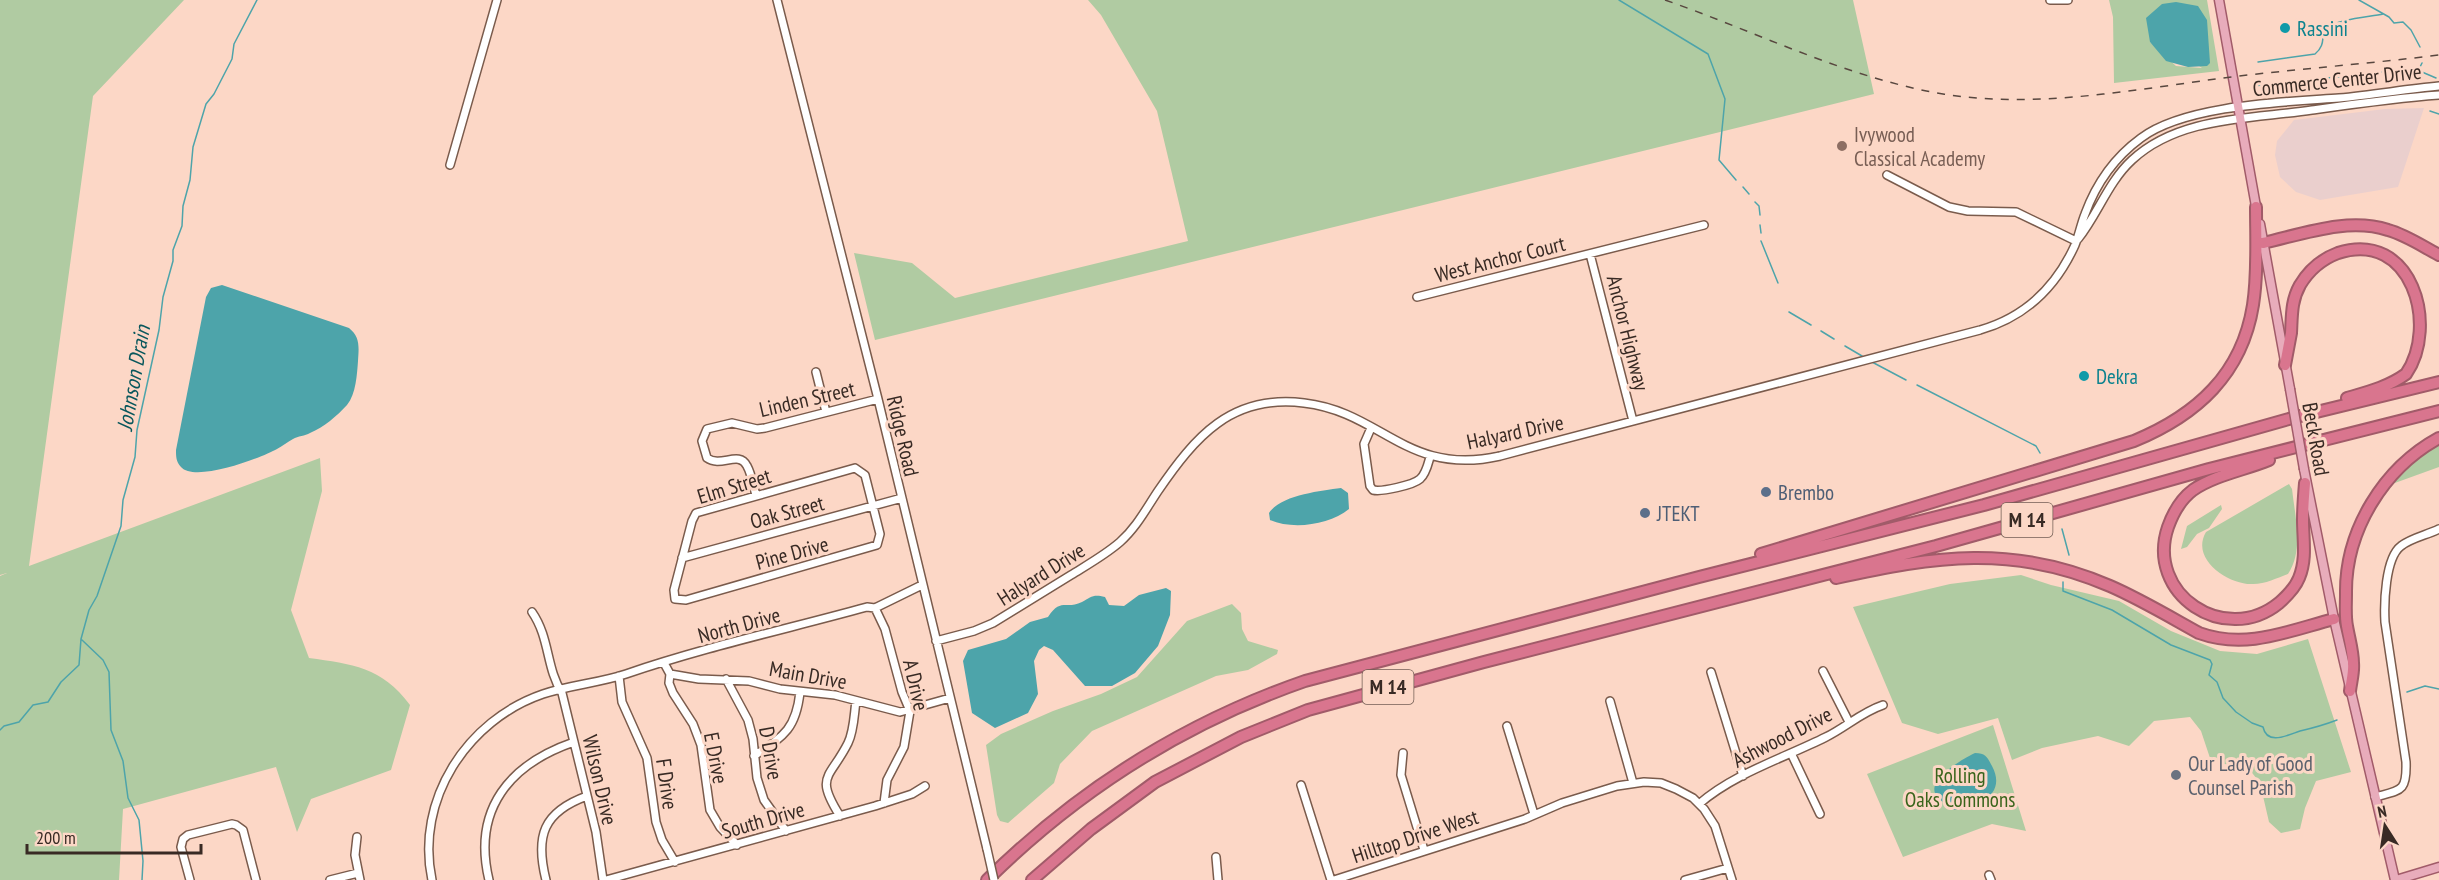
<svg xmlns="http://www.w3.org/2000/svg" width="2439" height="880" font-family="'PT Sans Narrow',sans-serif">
<rect width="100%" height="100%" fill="#fcd7c6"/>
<path fill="#eacfcd" d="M 2424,108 L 2398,187 L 2320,200 L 2296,192 L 2280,177 L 2275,155 L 2277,141 L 2294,120 L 2385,109 Z"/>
<path fill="#b0cba2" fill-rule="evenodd" d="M 0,0 L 184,0 L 93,96 L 29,566 L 320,458 L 322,491 L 291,610 L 309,658 C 352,664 382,667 410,705 L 391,770 L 311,799 L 297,832 L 276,767 L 123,809 L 119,880 L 0,880 L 0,576 L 7,573 L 0,575 Z
M 1088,0 L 1853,0 L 1874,94 L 875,340 L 854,253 L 912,263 L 955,298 L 1188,241 L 1157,111 L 1101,15 Z
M 2109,0 L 2207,0 L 2219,71 L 2114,83 L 2113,17 ZM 2150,32 L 2202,68 L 2176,66 L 2150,42 Z
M 2439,438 L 2439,467 L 2381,488 Z
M 2289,484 L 2292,489 C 2295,517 2304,550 2288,574 C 2277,578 2263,585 2251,584 C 2228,584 2190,559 2206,532 Z
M 2221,505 L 2222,509 L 2209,528 L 2197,534 L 2187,547 L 2181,549 L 2187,526 Z
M 2021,575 L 2051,585 L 2119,601 L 2171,631 L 2220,651 L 2257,654 L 2308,639 L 2351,772 L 2316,781 L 2305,808 L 2300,829 L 2281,833 L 2269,822 L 2260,783 L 2246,765 L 2222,764 L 2210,758 L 2201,731 L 2190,717 L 2154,721 L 2129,746 L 2098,736 L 2042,748 L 2012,760 L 1998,718 L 1938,734 L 1902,723 L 1853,607 L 1950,584 Z
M 1232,604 L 1241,613 L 1242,629 L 1248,641 L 1278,650 L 1277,654 L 1248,670 L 1216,676 L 1092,731 L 1060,764 L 1054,783 L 1008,823 L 1000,821 L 997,815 L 986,745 L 1001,734 L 1053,711 L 1101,694 L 1137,677 L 1187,621 Z
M 1993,725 L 2026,831 L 1992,824 L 1903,857 L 1867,774 Z"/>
<path fill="#4da4aa" d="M 2176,2 L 2198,6 L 2207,20 L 2210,63 L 2207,66 L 2188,67 L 2166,61 L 2150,42 L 2146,18 L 2162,4 Z
M 222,285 L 349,328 C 360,337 359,346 358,361 C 357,374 356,394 347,405 C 337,416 324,427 310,433 C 305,436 298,436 293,439 C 287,442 283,446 277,449 C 261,458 195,483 181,467 C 176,462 176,456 176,450 L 206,297 L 211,288 Z
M 1341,488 L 1348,493 L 1349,509 C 1329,525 1293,530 1270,520 L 1269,513 C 1281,495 1320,491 1341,488 Z
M 1166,588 L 1171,591 L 1170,615 L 1158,646 L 1135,673 L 1112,686 L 1085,686 L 1053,650 L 1044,646 L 1039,650 L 1034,661 L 1038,694 L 1028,713 L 995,728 L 972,713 L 963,661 L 968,650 L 1006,639 L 1030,622 L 1048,617 C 1061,597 1066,610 1082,602 C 1091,597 1093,594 1105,597 L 1109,605 L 1124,606 L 1139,595 Z
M 1975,753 C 1986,753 1987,757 1992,766 C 2007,794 1979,807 1954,810 C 1949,805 1939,801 1936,795 C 1926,780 1964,758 1975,753 Z"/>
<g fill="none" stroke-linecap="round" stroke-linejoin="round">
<path stroke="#4da4aa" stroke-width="1.5" d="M 1619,0 L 1708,54 L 1725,99 L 1719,160 L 1736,180
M 2359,0 L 2389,17 L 2394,23 L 2403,22 L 2411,30 L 2420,47
M 2258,62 L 2315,54 C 2327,44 2320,35 2326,29 C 2336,19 2370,17 2383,14
M 2422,71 L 2420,67 L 2422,63
M 2253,86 L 2400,70 L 2422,72 L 2436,78
M 2430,111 L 2439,114
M 1743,187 L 1749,194
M 1755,202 L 1759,206 L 1760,215
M 1760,225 L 1761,233
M 1761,241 L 1778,283
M 1789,312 L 1811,325
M 1821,331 L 1834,339
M 1845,346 L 1862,356
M 1872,362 L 1906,380
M 1917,385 L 2036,446 L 2040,453
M 2062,529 L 2069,555
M 2063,582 L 2063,591 L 2112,610 L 2171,645 L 2210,660 L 2212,664 L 2209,675 L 2217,682 L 2223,698 L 2236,712 L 2252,723 L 2263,727 C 2267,746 2288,735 2300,731 C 2313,728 2324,725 2337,720
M 82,640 L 103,660 L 109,672 L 111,730 L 123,761 L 128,798 L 139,820 L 143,861 L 142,880
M 2407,692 L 2425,686 L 2439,689
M 0,730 L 4,726 L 19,722 L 33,705 L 48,702 L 61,682 L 79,665 L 81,639 L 89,610 L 97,596 L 121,526 L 123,500 L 135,457 L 137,430 L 159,330 L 163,297 L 173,261 L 173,250 L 182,226 L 183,206 L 190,180 L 193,147 L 206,104 L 214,94 L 232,59 L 234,44 L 257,0"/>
<g stroke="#7a5b4c" stroke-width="10">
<path id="minor" d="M 777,0 L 878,399 L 987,849
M 2050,0 L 2068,0
M 450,165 L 497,0
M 1887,175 L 1949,207 L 1968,211 L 2016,212 L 2076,241
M 2078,239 C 2098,214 2108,182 2132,160 C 2179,116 2252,119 2312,110 C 2355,104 2397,98 2439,95
M 1590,254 L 1633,421
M 1417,297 L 1704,225
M 816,372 L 826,412
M 1371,428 L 1364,444 L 1370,486 L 1373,490 C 1382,492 1413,485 1420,479 C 1426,474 1428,464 1430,457
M 855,468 L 865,475 L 880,534 L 877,545 L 686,600 L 675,599 L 674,590 L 692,521 L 696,513 Z
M 756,495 C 753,486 752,475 747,466 C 739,450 721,468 707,458 L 702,441 L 707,429 L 732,423 L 757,429 L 765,428 L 878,399
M 682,558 L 902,498
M 875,608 L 885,629 L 902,692 L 910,711 L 904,747 L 887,780 L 884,803
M 532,612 C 550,638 546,668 562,693 L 596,832 L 603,880
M 936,641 L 974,631 L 993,623 C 1019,607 1045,591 1071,575 C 1087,565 1105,555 1120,542 C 1136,528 1146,509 1158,491 C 1195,437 1231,394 1304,403 C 1382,412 1407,477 1500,456 L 1980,330 C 2025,317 2056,287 2075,245 C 2079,235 2081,224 2085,214 C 2096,184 2115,157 2141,138 C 2185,105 2284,102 2339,98 C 2373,95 2406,89 2439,86
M 664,663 L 670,674 L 699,679 L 749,681 L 780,689 L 835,695 L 900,712 L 950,698
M 1823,671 L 1849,722
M 1711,672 L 1743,776
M 670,674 L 669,683 L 673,693 L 693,724 L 701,745 L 710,810 L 720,827 L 737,845
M 619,676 L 622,702 L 647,758 L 656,822 L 662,840 L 675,862
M 726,679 L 748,720 L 753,739 L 757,778 L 764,800 L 786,831
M 1610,701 L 1633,783
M 1507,726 L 1534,814
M 1403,753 L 1401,775 L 1424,850
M 1791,753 L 1820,814
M 754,756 C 784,736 796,729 800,692
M 1301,785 L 1331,880
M 2375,797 C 2401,790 2407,792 2406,762 L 2385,622 C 2384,604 2385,558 2401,546 C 2411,538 2427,535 2439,529
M 1699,804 C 1735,773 1784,758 1826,737 C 1846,727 1862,712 1883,705
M 840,816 C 814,775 830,779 848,743 C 854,731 854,715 856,701
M 357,837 L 355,855 L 360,880
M 1216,857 L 1218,880
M 1989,875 L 1991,880
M 190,880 L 181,847 L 183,839 L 188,835 L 232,824 L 236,825 L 243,830 L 256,880
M 330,880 L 358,873
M 432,880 C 415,800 467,720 543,694 C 570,685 599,683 626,674 C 705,647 787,629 867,607 L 875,608 L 922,585
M 489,880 C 472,809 510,764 574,742
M 546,880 C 535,836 543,812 587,796
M 606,880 L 875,806 L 912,794 L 925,786
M 1334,880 L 1525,819 L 1562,803 L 1617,786 L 1644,782 L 1661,783 L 1676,789 L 1693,798 L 1704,809 L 1715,826 L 1732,880
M 1685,880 L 1728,868"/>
</g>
<g stroke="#a15b69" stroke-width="11">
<path id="major" d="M 2219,0 L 2257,212
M 2260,224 L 2290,389
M 2304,469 L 2334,619 L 2395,880
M 2396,880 L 2439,867"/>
</g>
<g stroke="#a15b69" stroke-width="14">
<path id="highway" d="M 2263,243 C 2303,234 2348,217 2388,230 C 2406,235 2422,246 2439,255
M 2285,365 C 2287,354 2289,344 2291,333 C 2292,316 2291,301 2300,285 C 2309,270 2322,259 2338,253 C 2412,229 2439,326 2406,374 C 2388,387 2368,392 2347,398
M 2269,460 C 2245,470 2215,475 2193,490 C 2181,499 2173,513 2168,527 C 2145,594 2225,647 2279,603 C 2287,596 2295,588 2299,578 C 2307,559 2303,539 2303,520 C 2303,508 2304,495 2305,483
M 1761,554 L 2134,441 C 2197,415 2242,374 2253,305 C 2258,273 2256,239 2256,207
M 1836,578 C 1935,556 2013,544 2110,586 C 2140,599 2170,617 2199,633 C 2246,650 2288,631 2334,619
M 2350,691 C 2351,682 2354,672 2353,663 C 2353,651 2349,638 2347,626 C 2345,616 2346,605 2346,594 C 2345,530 2384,468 2439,438
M 987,880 C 1078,790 1184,723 1305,681 L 1699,577 L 1984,505 L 2296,417 L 2439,382
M 1032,880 L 1091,829 L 1155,782 L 1241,737 L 1308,710 L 1484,662 L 1936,546 L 2209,469 L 2439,411"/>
</g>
<use href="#minor" stroke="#fff" stroke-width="7"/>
<use href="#major" stroke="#e8acbb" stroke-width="8"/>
<use href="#highway" stroke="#d9758e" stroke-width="10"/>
<path stroke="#58473f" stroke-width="1.5" stroke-dasharray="8 8" stroke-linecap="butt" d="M 1665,0 C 1757,32 1847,78 1943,94 C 2035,109 2132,90 2223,78 C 2295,69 2367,64 2439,55"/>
<g stroke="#7a5b4c" stroke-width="10" stroke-linecap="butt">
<path id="minor-bridge" d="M 987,849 L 994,880"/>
</g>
<g stroke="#a15b69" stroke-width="11" stroke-linecap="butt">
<path id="major-bridge" d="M 2290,389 L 2304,469"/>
</g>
<use href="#minor-bridge" stroke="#fff" stroke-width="7"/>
<use href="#major-bridge" stroke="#e8acbb" stroke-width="8"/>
</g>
<g fill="#0f9aa8" stroke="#fcd7c6" stroke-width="2">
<circle cx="2285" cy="28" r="6"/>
<circle cx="2084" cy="376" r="6"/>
</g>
<circle fill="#8d6e63" stroke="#fcd7c6" stroke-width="2" cx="1842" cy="146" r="6"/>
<g fill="#5c6f8a" stroke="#fcd7c6" stroke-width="2">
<circle cx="1766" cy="492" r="6"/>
<circle cx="1645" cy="513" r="6"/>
</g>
<circle fill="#6b7280" stroke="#fcd7c6" stroke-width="2" cx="2176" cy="775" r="6"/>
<g text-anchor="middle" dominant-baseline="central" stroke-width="6" stroke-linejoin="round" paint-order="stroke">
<g fill="#fcd7c6" stroke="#735e55" stroke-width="1.5">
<rect x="2001.5" y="503" width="51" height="34" rx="4.5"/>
<rect x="1362.5" y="670" width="51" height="34" rx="4.5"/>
</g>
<g font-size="20" font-weight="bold" fill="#382a24">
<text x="2027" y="520">M 14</text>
<text x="1388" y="687">M 14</text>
</g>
<g font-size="21" fill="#0d838f" stroke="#fcd7c6" text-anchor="start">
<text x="2297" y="28">Rassini</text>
<text x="2096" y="376">Dekra</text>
</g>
<g font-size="21" fill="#382a24" stroke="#fcd7c6">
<text transform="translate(2337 80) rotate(-6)">Commerce Center Drive</text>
<text transform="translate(1500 259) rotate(-14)">West Anchor Court</text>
<text transform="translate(1628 333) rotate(76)">Anchor Highway</text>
<text transform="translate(807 399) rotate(-13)">Linden Street</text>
<text transform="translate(1515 432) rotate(-12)">Halyard Drive</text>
<text transform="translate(903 436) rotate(77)">Ridge Road</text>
<text transform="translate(2316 439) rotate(80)">Beck Road</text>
<text transform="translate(734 486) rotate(-17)">Elm Street</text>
<text transform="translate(787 512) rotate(-15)">Oak Street</text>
<text transform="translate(792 553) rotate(-15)">Pine Drive</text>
<text transform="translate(1041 574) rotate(-32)">Halyard Drive</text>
<text transform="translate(739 625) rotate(-15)">North Drive</text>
<text transform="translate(808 675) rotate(10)">Main Drive</text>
<text transform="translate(916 685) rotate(77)">A Drive</text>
<text transform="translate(1782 737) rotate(-27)">Ashwood Drive</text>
<text transform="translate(771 753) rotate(80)">D Drive</text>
<text transform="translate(716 758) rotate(79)">E Drive</text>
<text transform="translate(600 780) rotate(77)">Wilson Drive</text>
<text transform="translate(667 784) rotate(82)">F Drive</text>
<text transform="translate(763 820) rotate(-16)">South Drive</text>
<text transform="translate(1415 836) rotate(-18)">Hilltop Drive West</text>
</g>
<g font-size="21" fill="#785e54" stroke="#fcd7c6" text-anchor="start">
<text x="1854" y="134">Ivywood<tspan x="1854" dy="24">Classical Academy</tspan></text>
</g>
<g font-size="21" fill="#4e5e75" stroke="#fcd7c6" text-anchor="start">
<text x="1778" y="492">Brembo</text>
<text x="1657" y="513">JTEKT</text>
</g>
<g font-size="21" fill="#5b616d" stroke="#fcd7c6" text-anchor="start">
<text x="2188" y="763">Our Lady of Good<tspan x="2188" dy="24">Counsel Parish</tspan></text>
</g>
<g font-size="21" fill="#39641b" stroke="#fcd7c6">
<text x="1960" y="775">Rolling<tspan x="1960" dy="24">Oaks Commons</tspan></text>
</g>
<g font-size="22" font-style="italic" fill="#09575c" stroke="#fcd7c6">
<text transform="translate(133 378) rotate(-80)">Johnson Drain</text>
</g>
</g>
<g transform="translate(2385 826) rotate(348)" stroke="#fcd7c6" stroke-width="4.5" paint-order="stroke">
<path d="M0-4.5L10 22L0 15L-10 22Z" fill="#382a24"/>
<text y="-9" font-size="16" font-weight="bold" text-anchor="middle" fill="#382a24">N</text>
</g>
<path d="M27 844v9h174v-9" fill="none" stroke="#382a24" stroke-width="3"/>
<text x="36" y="844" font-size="18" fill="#382a24" stroke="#fcd7c6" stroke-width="4.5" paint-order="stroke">200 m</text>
</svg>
